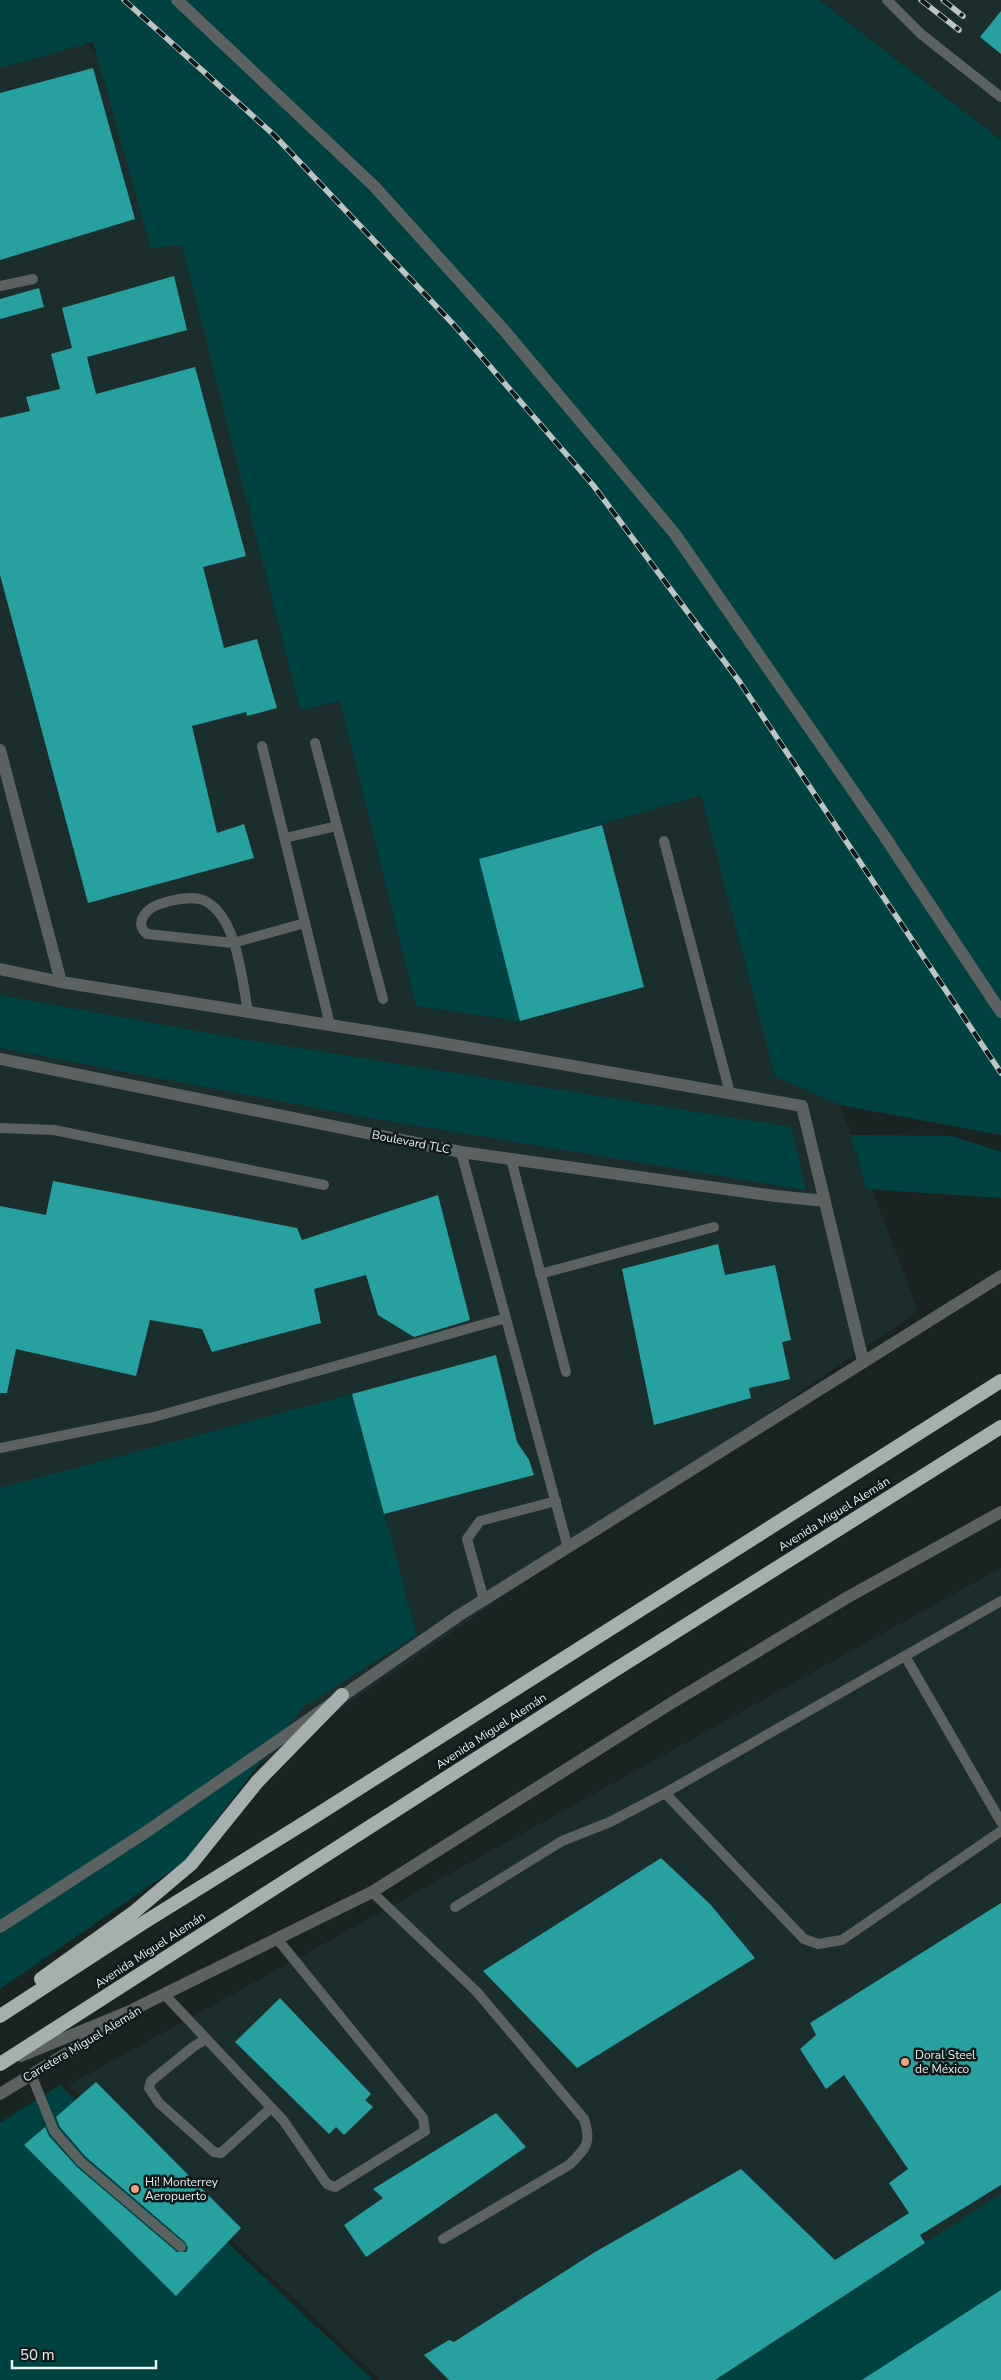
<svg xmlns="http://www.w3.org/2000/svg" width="1001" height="2380" font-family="'Nunito Sans',sans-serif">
<rect width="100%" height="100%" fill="#192322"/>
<path fill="#1b2d2d" d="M 0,0 L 36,0 L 250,189 L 766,810 L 840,1105 L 918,1311 L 0,1944 Z
M 819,0 L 1001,0 L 1001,140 Z
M 1001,1568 L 1001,2200 L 724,2380 L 380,2380 L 69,2085 Z"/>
<path fill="#004242" d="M 0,0 L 819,0 L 1001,140 L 1001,1135 L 840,1105 L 775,1076 L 701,795 L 480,859 L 520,1021 L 416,1006 L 340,701 L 300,710 L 182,245 L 151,248 L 93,42 L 0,68 Z
M 0,995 L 230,1037 L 791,1127 L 806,1190 L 359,1116 L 0,1048 Z
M 851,1135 L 952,1136 L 1001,1152 L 1001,1198 L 866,1189 Z
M 352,1394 L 417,1635 L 303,1707 L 184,1862 L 0,1989 L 0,1488 Z
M 60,2085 L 373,2380 L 0,2380 L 0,2123 Z
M 1001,2194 L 1001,2380 L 715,2380 Z"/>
<path fill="#26a1a0" d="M 1001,11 L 1001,54 L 980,37 Z
M 93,68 L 135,219 L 0,260 L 0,93 Z
M 174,276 L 187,330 L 87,357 L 96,394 L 195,367 L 246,556 L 203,567 L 224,648 L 257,639 L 277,708 L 247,716 L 246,712 L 192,726 L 217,833 L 244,824 L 254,858 L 88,903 L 0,575 L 0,418 L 30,411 L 26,397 L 60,389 L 51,354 L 72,348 L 62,308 Z
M 39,288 L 44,307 L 0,319 L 0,299 Z
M 602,825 L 644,987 L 520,1021 L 479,859 Z
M 53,1181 L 297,1228 L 302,1240 L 438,1195 L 470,1320 L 414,1337 L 378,1315 L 366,1275 L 314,1289 L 321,1323 L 212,1352 L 202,1329 L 150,1320 L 136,1376 L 16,1349 L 7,1393 L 0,1393 L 0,1206 L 46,1215 Z
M 718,1244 L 725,1275 L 775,1265 L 791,1340 L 782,1342 L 790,1379 L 749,1388 L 751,1398 L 654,1425 L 622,1269 Z
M 496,1355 L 517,1442 L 529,1460 L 534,1475 L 384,1514 L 352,1394 Z
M 661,1858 L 710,1904 L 755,1958 L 577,2068 L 483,1971 Z
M 1001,1903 L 1001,2185 L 920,2235 L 925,2243 L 715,2380 L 449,2380 L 424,2355 L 449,2340 L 454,2342 L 595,2252 L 741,2169 L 835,2260 L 909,2213 L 889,2183 L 908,2169 L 844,2075 L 826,2089 L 800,2049 L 816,2035 L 810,2023 Z
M 280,1998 L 371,2094 L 365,2100 L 373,2107 L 344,2135 L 336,2127 L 329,2134 L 235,2042 Z
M 96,2082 L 241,2228 L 176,2296 L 24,2145 L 45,2127 L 49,2136 L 77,2167 L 177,2252 L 186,2252 L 188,2248 L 185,2242 L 86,2157 L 60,2127 L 56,2117 Z
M 496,2113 L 526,2147 L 366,2257 L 344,2225 L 383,2198 L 373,2189 Z
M 1001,2290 L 1001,2380 L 862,2380 Z"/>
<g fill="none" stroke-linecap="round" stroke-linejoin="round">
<path stroke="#5c6161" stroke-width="10" d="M 887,0 L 921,34 L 1001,97
M 0,286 L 33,279
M 315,743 L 383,999
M 262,746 L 330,1025
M 285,838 L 337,826
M 664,841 L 730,1093
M 248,1012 C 242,979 237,917 205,901 C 193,895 172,900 160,904 C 147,908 133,923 147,934 L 233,943 L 305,923
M 0,1128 L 54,1130 L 324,1185
M 461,1152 L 568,1548
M 511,1159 L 566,1372
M 540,1274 L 714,1227
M 0,1448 L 154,1417 L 506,1318
M 484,1600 L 467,1539 L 480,1521 L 556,1501
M 905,1656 L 1001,1822
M 665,1793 L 804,1939 L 818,1944 L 842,1940 L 1001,1831
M 372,1892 L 477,1992 L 584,2119 C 592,2142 586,2149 569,2165 L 443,2239
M 455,1907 L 562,1841 L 610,1822 L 665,1793 L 1001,1601
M 164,1994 L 283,2120 L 327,2184 L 335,2187 L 425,2131 L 423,2118 L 278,1940
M 206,2039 L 193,2047 L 151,2081 L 149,2088 L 159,2103 L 214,2152 L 221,2153 L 271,2108
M 31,2074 L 54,2131 L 81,2162 L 181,2247"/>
<path stroke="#5c6161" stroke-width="12" d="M 177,0 L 374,186 L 503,329 L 675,534 L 883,834 L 1001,1012
M 0,750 L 61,982
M 0,969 L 61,982 L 430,1041 L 802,1106 L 863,1361
M 0,1059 L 461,1152 L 775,1196 L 825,1201
M 0,2094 L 126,2017"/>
<path stroke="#5c6161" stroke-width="12" d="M 0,1927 L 146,1832 L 458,1616 L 1001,1276
M 21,2056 L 130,2011 L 372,1892 L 673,1702 L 848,1597 L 1001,1512"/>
<path stroke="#a4afae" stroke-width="14" d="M 41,1979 L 133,1913 L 191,1864 L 257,1782 L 342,1695
M 0,2016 L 143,1923 L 309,1820 L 1001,1381
M 0,2064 L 602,1678 L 1001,1427"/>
<g stroke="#bdc5c4" stroke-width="5.5">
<path id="rail" d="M 124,0 L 274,135 L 454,325 L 593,485 L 739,681 L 1001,1073
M 921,0 L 959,30
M 943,0 L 963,16"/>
</g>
<use href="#rail" stroke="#101919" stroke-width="4" stroke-dasharray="11" stroke-linecap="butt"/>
</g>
<g fill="#f1a17d" stroke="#101919" stroke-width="2">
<circle cx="905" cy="2062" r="5"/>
<circle cx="135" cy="2189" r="5"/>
</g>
<g text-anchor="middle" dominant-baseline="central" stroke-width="5" stroke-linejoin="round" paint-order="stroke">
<g font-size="12" fill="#eaf1f0" stroke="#101919">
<text transform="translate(411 1142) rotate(11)">Boulevard TLC</text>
<text transform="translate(834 1514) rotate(-32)">Avenida Miguel Alemán</text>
<text transform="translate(491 1731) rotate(-33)">Avenida Miguel Alemán</text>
<text transform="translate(150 1950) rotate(-33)">Avenida Miguel Alemán</text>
<text transform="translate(82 2044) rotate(-31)">Carretera Miguel Alemán</text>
</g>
<g font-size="12" fill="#eaf1f0" stroke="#101919" text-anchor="start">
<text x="915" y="2055">Doral Steel<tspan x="915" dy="14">de México</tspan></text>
<text x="145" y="2182">Hi! Monterrey<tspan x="145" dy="14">Aeropuerto</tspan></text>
</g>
</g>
<path d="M12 2360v8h144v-8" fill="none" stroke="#eaf1f0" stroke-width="2.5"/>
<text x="20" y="2360" font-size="15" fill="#eaf1f0" stroke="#101919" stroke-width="4" paint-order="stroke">50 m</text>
</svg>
